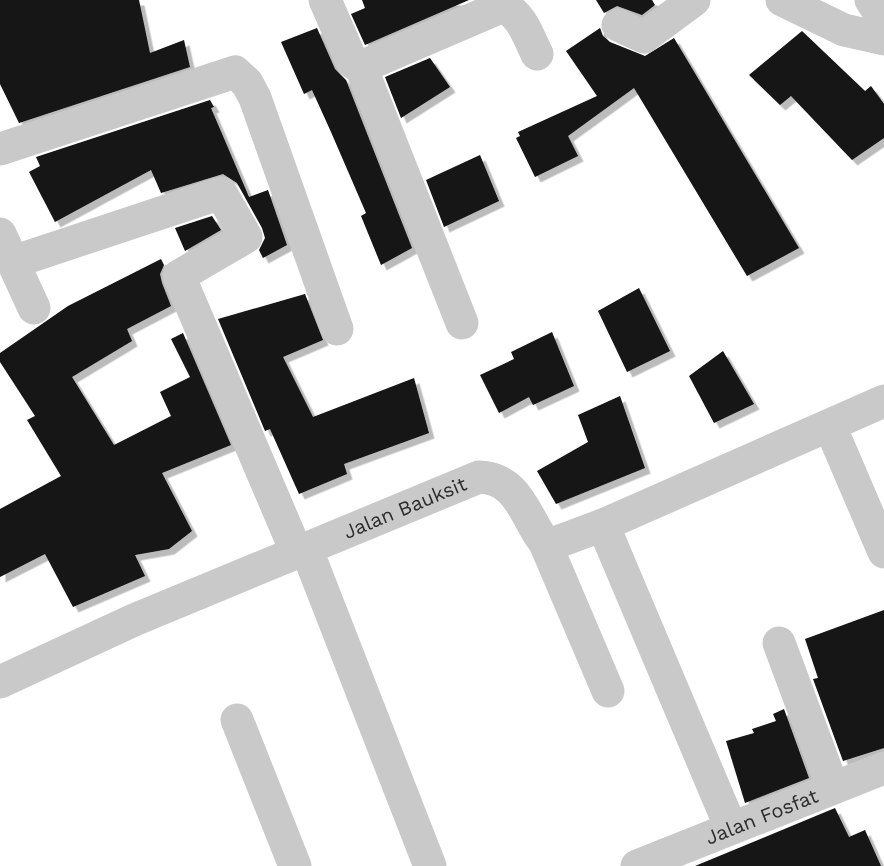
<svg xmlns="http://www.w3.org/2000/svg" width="884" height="866" font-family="'Work Sans',sans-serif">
<defs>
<filter id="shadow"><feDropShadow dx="5.5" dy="5.5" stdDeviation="0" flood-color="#0004"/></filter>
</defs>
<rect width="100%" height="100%" fill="#fff"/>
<path fill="#131313" filter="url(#shadow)" d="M 0,0 L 139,0 L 150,53 L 184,40 L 190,67 L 19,123 L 0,84 Z
M 362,0 L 469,0 L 365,45 L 351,14 L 365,8 Z
M 596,0 L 652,0 L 655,5 L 642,15 L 617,6 L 604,13 Z
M 317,28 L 335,69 L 346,80 L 412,248 L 381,265 L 361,216 L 366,213 L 331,132 L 312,90 L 304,94 L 281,42 Z
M 600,28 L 603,36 L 610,42 L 645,56 L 674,38 L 799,248 L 747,276 L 634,88 L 568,136 L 578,156 L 535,177 L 516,138 L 520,136 L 518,132 L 597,96 L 566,51 Z
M 802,31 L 865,91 L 871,86 L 884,104 L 884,138 L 852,160 L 791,96 L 780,105 L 749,75 Z
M 430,58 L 450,87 L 401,118 L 385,77 Z
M 210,100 L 214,107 L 211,108 L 249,197 L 268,190 L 287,245 L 263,258 L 259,250 L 265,238 L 262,228 L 237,183 L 223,174 L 161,193 L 151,170 L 55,222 L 29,172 L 40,166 L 36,157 Z
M 480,155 L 499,201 L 444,227 L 426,180 Z
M 212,216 L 221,230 L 185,251 L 175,228 Z
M 161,259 L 164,265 L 160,274 L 162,283 L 171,306 L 127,329 L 132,341 L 72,377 L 114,445 L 171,416 L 160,392 L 190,377 L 171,339 L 183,333 L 231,445 L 162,473 L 192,531 L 169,549 L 135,555 L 145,576 L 73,607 L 45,554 L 0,577 L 0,509 L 61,476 L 27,420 L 35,416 L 0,362 L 0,353 L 68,306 Z
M 639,288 L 670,351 L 627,372 L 598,311 Z
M 305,294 L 323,340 L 283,357 L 313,417 L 414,378 L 429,433 L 344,464 L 347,474 L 299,494 L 270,429 L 265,431 L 218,319 Z
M 552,332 L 574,386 L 533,405 L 529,397 L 499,413 L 480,375 L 514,359 L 511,352 Z
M 723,351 L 754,404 L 714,423 L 689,376 Z
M 620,396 L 645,468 L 556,504 L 537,471 L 588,442 L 578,415 Z
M 884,610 L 884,748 L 843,761 L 813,679 L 818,678 L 805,639 Z
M 784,709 L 809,778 L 745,803 L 726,741 L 754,733 L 752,729 L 776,721 L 773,714 Z
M 835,808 L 849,837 L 865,830 L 881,866 L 695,866 Z"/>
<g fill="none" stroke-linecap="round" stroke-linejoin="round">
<g stroke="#c9c9c9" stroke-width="33">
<path d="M 325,0 L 352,62 L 361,67 L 503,6 C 522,15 528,36 537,54"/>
<path d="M 782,0 L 844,30 L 884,39"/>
<path d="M 871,0 L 884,20"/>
<path d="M 618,25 L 644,37 L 694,0"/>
<path d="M 361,67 L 462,323"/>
<path d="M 0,149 L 235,72 L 247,83 L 255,98 L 337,329"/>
<path d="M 0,234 L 34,308"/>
<path d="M 13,262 L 221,193 L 246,237 L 179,276 L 296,551"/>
<path d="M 830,426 L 884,552"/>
<path d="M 603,525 L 731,828"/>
<path d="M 545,543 L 608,691"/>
<path d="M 306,548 L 430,866"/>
<path d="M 779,643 L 833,788"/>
<path id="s1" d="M 0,682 L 134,620 L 479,477 C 515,478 523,509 540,536 L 545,543 L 552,544 L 603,525 L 884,401"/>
<path d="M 237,720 L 295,866"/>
<path id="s2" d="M 637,866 L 884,768"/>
</g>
</g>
<g text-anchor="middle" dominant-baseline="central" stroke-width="6" stroke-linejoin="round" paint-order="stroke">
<g font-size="20" fill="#2c2c2c" stroke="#fff">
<text stroke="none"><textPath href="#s1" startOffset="441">Jalan Bauksit</textPath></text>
<text stroke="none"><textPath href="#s2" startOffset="134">Jalan Fosfat</textPath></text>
</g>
</g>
</svg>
